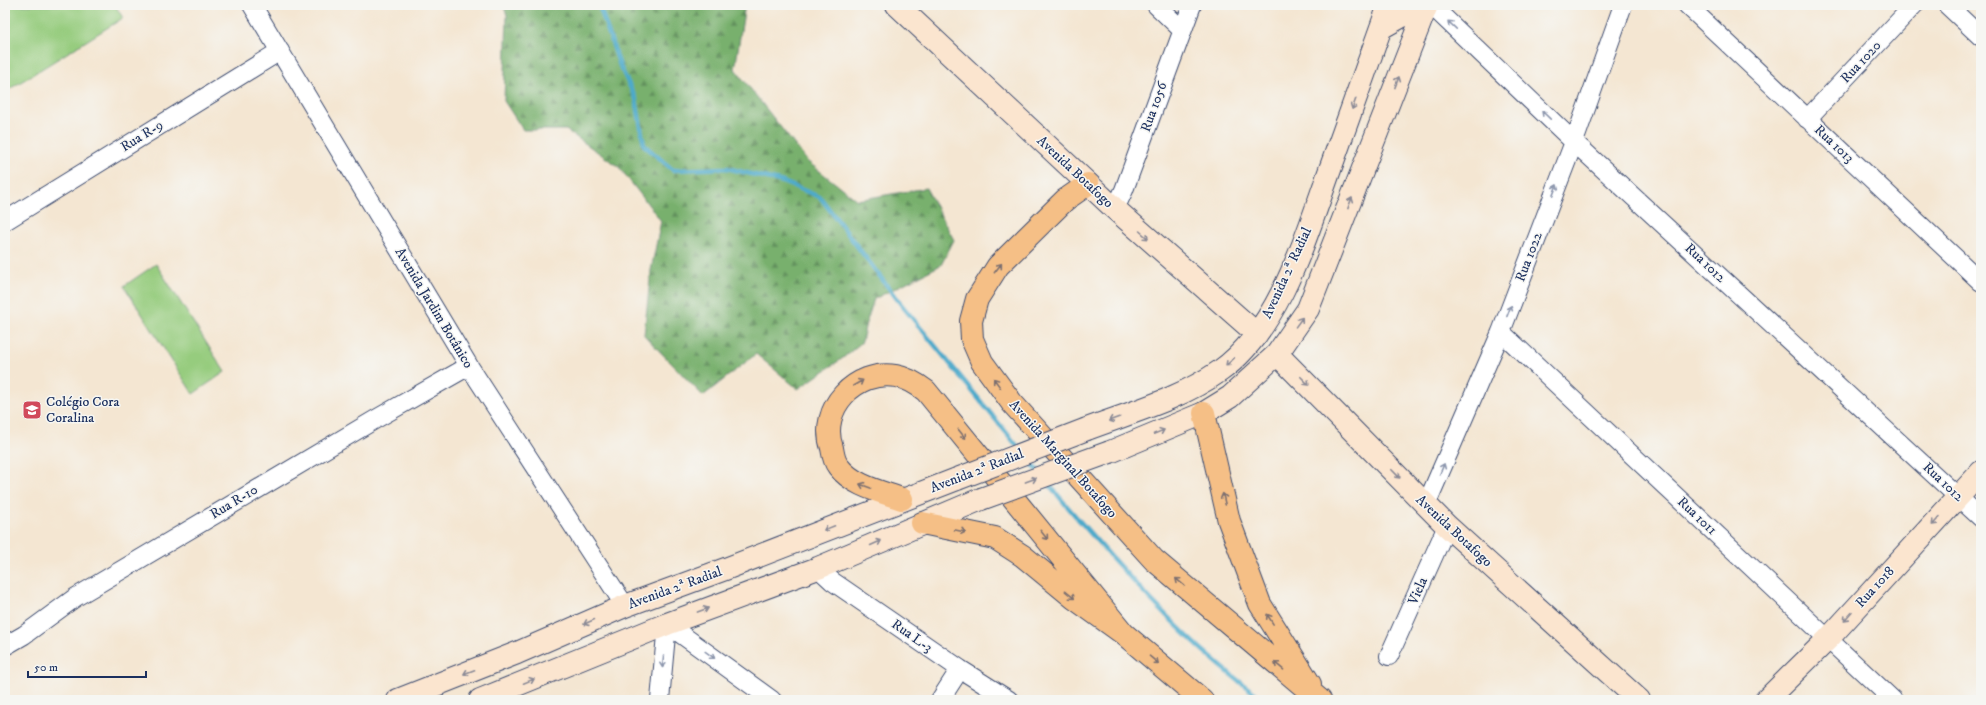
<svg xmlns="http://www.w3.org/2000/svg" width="1986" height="705" font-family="'IM FELL DW Pica',serif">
<defs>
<pattern id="forest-firs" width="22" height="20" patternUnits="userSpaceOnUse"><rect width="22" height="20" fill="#78b06d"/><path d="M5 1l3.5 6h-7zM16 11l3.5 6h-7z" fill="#62905d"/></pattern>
</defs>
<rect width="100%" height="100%" fill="#f6f6f2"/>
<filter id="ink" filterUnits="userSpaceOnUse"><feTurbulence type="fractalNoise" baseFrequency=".025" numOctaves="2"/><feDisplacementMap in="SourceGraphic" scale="8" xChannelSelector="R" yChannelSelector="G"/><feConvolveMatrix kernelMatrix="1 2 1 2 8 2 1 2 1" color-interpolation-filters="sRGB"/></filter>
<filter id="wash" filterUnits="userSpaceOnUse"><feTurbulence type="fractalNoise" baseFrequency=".012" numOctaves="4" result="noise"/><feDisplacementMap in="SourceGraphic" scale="16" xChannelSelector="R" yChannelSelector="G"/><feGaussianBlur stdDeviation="0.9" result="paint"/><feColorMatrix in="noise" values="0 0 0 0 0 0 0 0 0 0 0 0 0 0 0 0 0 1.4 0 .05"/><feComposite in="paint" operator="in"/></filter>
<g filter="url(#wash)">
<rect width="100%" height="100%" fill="#f4e6d2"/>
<path fill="url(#forest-firs)" stroke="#4a7066" d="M 503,5 L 745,5 L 735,69 L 808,162 L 857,200 L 926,188 L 954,240 L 941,265 L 874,299 L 865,327 L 862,342 L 843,358 L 798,389 L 756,354 L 703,396 L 644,335 L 651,270 L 661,221 L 619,167 L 566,130 L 523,130 L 504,101 L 507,15 Z"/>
<path fill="#96cc7e" stroke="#587e6e" d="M 5,5 L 115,5 L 123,18 L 8,90 L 5,85 Z
M 156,264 L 225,372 L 193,394 L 124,286 Z"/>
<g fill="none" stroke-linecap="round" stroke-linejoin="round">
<path stroke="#4daacb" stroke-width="4.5" d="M 599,5 L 620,66 L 636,99 L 644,145 L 673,170 L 727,168 L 783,182 L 820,197 L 900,303 L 1019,448
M 1027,458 L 1038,471
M 1046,481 C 1094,539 1144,596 1199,647 C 1221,666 1241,685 1265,700"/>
</g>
</g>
<g filter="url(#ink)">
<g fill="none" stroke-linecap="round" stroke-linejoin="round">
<g stroke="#3c4a6f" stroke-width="20">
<path id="street" d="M 252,5 L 469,366 L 625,606
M 1156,5 L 1182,30
M 1431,5 L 1574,142 L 1981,518
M 1687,5 L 1981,282
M 1947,5 L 1981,37
M 1807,119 L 1914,5
M 1115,209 L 1124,190 L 1192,5
M 5,221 L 280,51
M 1501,332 L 1893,700
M 1426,505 L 1501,332 L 1574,142 L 1623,5
M 818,568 L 832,581 L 960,669 L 1009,700
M 667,624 L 772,700
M 5,646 L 24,635 L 76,597 L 376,419 L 469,366
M 1389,656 L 1447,526
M 660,700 L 667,624
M 940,700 L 960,669"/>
</g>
<g stroke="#3c4a6f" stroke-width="24">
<path id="secondary" d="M 897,5 L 1115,209 L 1257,334
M 1381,28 L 1422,5
M 1277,354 L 1447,526 L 1639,700
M 1087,429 C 1132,412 1180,399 1220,371 C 1281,328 1307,232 1332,164 C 1351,111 1370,58 1389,5
M 1110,452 L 1204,413 L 1230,397 L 1277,354 L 1308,309 L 1427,5
M 398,700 L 517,653 L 625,606 L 728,568 L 957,479
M 480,700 L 667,624 L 818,568 L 981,499
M 1766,700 L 1828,639 L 1981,472"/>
</g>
<g stroke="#3c4a6f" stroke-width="24">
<path id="primary" d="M 1088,184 L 1065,200 L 998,266 L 977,299 L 971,321 L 972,339 L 982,362 L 1012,403 L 1154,560 L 1320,700
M 1204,413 L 1229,521 L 1260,604 L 1310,684
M 902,499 C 879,491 853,486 838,466 C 834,461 833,454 832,448 C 818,409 856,369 896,376 C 908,378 917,384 926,391 L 1124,634
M 922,523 L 995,538 L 1023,556 L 1074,598 L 1124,634 L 1202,700"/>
</g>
<use href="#street" stroke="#fff" stroke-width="18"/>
<use href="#secondary" stroke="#fbe5cf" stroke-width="22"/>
<use href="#primary" stroke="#f5bf86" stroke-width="22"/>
<g stroke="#3c4a6f" stroke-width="24" stroke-linecap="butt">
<path id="secondary-bridge" d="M 957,479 L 1087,429
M 981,499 L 1110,452"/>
</g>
<use href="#secondary-bridge" stroke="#fbe5cf" stroke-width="22"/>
</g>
<defs><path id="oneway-shaft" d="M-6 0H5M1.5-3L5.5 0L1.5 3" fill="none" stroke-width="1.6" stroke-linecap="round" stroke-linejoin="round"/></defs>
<g stroke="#8d97ae">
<use href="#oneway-shaft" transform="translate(1452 25) rotate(-136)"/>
<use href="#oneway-shaft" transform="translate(1546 115) rotate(-136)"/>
<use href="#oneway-shaft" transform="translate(1555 190) rotate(-69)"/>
<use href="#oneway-shaft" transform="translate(1509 311) rotate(-69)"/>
<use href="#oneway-shaft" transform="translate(1442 469) rotate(-67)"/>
<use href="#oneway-shaft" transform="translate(710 655) rotate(36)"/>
<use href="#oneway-shaft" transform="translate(663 662) rotate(95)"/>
</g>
<g stroke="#8b8a96">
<use href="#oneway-shaft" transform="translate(1397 82) rotate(-69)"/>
<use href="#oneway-shaft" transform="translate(1354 104) rotate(110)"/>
<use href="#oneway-shaft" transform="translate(1350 203) rotate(-69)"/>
<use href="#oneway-shaft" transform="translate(1144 235) rotate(42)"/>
<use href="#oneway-shaft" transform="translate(1299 322) rotate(-54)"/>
<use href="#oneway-shaft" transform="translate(1230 362) rotate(137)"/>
<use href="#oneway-shaft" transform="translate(1305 381) rotate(46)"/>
<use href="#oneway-shaft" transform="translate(1114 419) rotate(160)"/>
<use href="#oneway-shaft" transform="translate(1159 432) rotate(-22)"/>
<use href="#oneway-shaft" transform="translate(1396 474) rotate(46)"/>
<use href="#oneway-shaft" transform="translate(1031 480) rotate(-20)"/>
<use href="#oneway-shaft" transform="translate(1936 521) rotate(132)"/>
<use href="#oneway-shaft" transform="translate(829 528) rotate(158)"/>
<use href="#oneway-shaft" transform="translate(876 543) rotate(-24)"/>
<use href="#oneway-shaft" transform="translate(703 610) rotate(-20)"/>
<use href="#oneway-shaft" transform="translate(1848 617) rotate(132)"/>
<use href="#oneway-shaft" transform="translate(589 622) rotate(156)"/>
<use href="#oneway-shaft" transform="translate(469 672) rotate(159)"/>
<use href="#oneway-shaft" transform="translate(529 681) rotate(-22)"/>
</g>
<g stroke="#7d7070">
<use href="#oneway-shaft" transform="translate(998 268) rotate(-52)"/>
<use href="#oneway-shaft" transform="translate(858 383) rotate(-30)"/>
<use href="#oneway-shaft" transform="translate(997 383) rotate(-126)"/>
<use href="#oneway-shaft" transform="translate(962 434) rotate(51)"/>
<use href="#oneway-shaft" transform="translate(865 486) rotate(-160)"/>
<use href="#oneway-shaft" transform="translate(1224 499) rotate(-103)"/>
<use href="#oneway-shaft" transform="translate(960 531) rotate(12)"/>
<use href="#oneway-shaft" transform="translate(1044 535) rotate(51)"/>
<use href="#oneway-shaft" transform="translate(1180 582) rotate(-140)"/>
<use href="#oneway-shaft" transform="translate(1070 595) rotate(39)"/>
<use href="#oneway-shaft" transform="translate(1270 619) rotate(-122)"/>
<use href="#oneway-shaft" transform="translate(1154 660) rotate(40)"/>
<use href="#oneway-shaft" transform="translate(1279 666) rotate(-140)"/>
</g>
</g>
<defs>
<g id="school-square" transform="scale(1)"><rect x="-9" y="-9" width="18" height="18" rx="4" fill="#d1495b" stroke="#f6f6f2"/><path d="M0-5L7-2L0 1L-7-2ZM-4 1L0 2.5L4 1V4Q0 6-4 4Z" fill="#fff"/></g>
</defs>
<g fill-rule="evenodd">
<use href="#school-square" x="32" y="410"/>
</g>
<g text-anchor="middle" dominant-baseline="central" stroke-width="3" stroke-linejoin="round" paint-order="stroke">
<g font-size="14" fill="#1b2f5e" stroke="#f6f6f2">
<text transform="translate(1861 62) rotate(-47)">Rua 1020</text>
<text transform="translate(1154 107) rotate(-70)">Rua 1056</text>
<text transform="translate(142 136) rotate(-32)">Rua R-9</text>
<text transform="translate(1834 144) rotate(43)">Rua 1013</text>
<text transform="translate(1075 172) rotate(43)">Avenida Botafogo</text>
<text transform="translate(1529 257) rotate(-69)">Rua 1022</text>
<text transform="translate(1705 263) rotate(43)">Rua 1012</text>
<text transform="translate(1287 273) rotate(-65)">Avenida 2ª Radial</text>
<text transform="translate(434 308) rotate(59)">Avenida Jardim Botânico</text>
<text transform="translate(1063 459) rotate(48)">Avenida Marginal Botafogo</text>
<text transform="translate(977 471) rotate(-21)">Avenida 2ª Radial</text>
<text transform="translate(1943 482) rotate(43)">Rua 1012</text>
<text transform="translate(234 502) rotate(-31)">Rua R-10</text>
<text transform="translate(1697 516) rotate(43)">Rua 1011</text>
<text transform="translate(1454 531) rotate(43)">Avenida Botafogo</text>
<text transform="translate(1875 587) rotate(-48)">Rua 1018</text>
<text transform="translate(675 588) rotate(-20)">Avenida 2ª Radial</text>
<text transform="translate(1418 591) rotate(-66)">Viela</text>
<text transform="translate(912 636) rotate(35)">Rua L-3</text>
</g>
<g font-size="14" fill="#1b2f5e" stroke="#f6f6f2" text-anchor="start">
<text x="46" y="402">Colégio Cora<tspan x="46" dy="16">Coralina</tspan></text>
</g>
</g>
<rect width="1986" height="705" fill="none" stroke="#f6f6f2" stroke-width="20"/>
<path d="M28 671v6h118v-6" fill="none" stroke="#1b2f5e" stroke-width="2"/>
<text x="34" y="671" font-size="12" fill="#1b2f5e" stroke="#f6f6f2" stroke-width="3" paint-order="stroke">50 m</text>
</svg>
